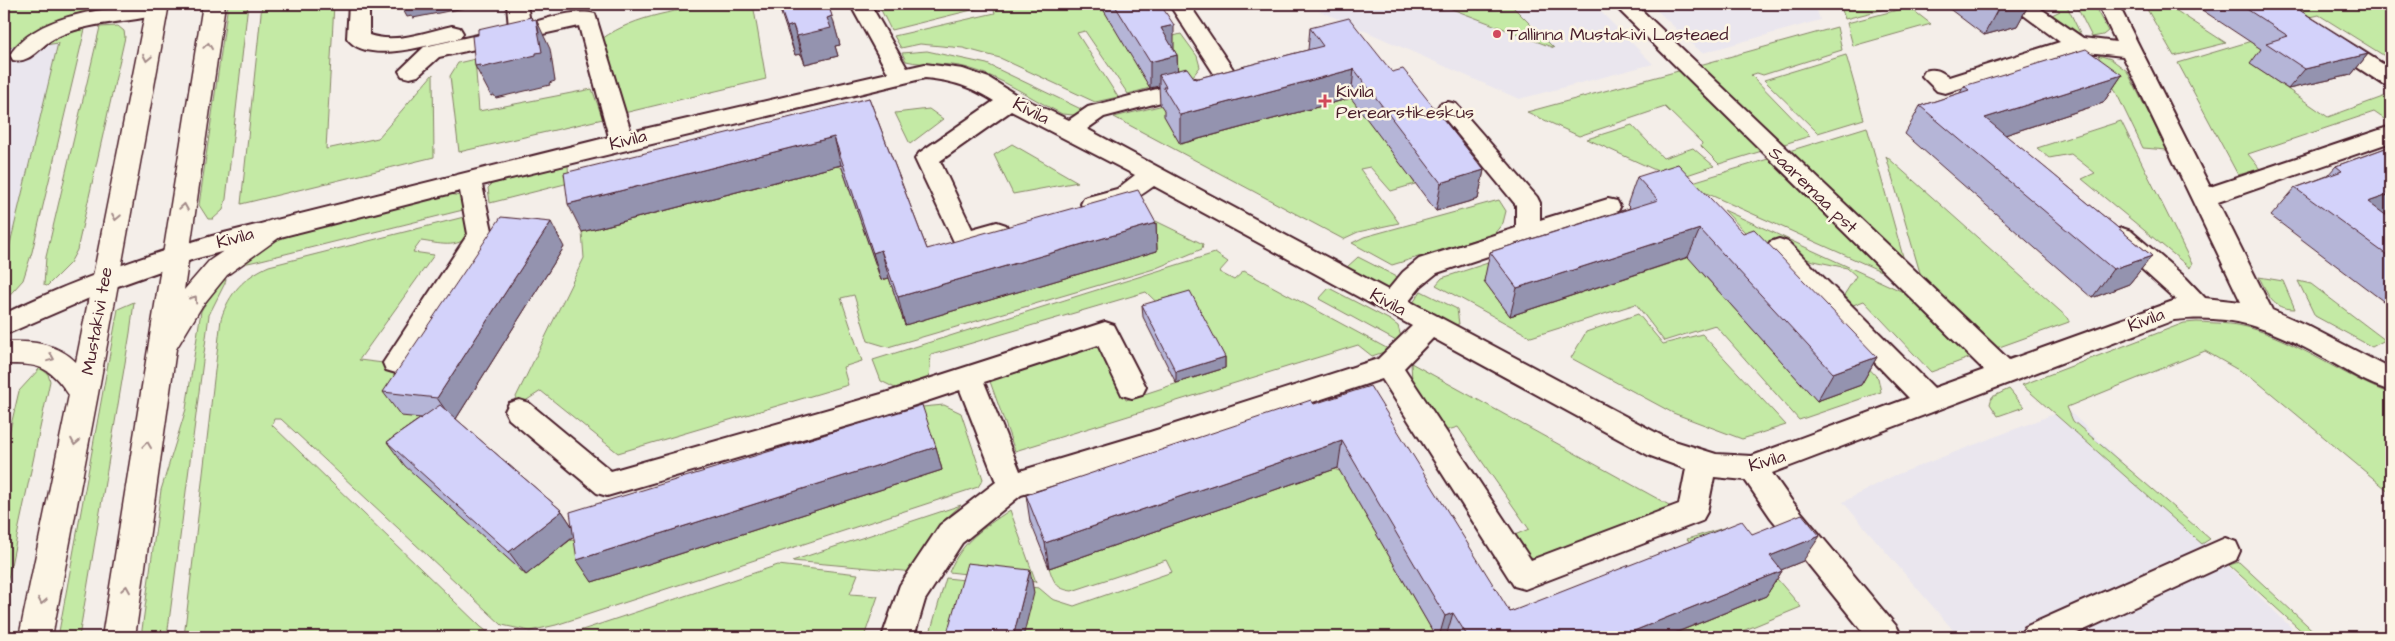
<svg xmlns="http://www.w3.org/2000/svg" width="2395" height="641" font-family="'Architects Daughter',sans-serif">
<rect width="100%" height="100%" fill="#f4eee9"/>
<filter id="ink" filterUnits="userSpaceOnUse"><feTurbulence type="fractalNoise" baseFrequency=".02" numOctaves="2"/><feDisplacementMap in="SourceGraphic" scale="10" xChannelSelector="R" yChannelSelector="G"/><feConvolveMatrix kernelMatrix="1 2 1 2 8 2 1 2 1" color-interpolation-filters="sRGB"/></filter>
<g filter="url(#ink)">
<path fill="#eae6ee" d="M 1304,4 L 1593,4 L 1653,64 L 1519,99 Z
M 1650,4 L 1815,4 L 1820,20 L 1702,53 Z
M 65,12 L 58,43 L 4,269 L 4,24 Z
M 2067,409 L 2301,637 L 1959,637 L 1843,502 L 1893,476 Z"/>
<path fill="#c4eaa5" stroke="#878468" d="M 4,4 L 92,4 L 89,15 C 75,19 59,22 44,27 C 29,33 19,46 4,50 Z
M 228,4 L 248,4 L 226,199 L 223,210 L 213,219 L 208,219 L 199,205 Z
M 262,4 L 334,4 L 326,149 L 378,138 L 433,74 L 434,157 L 241,204 Z
M 714,4 L 753,4 L 766,79 L 624,113 L 595,44 C 630,16 671,12 714,4 Z
M 878,4 L 1100,4 L 1166,38 L 1181,34 L 1197,56 L 1200,67 L 1193,76 L 1128,94 L 1085,31 L 1077,33 L 1118,97 L 1095,102 L 1000,58 L 963,48 L 920,44 L 901,48 L 894,36 L 995,13 L 992,5 L 891,30 Z
M 1439,4 L 1510,4 L 1554,48 Z
M 1840,4 L 1905,4 L 1845,19 Z
M 2050,4 L 2066,4 L 2081,35 L 2050,16 L 2060,11 Z
M 2144,4 L 2166,4 L 2226,43 L 2174,56 Z
M 2299,4 L 2391,4 L 2391,60 L 2319,15 L 2306,18 L 2298,8 Z
M 2076,5 L 2095,7 L 2108,31 L 2103,35 L 2092,37 Z
M 1909,7 L 1931,24 L 1853,46 L 1847,23 Z
M 118,26 L 124,31 L 125,37 L 77,250 L 70,263 L 47,286 L 44,285 L 46,257 L 100,27 Z
M 1837,27 L 1842,50 L 1763,75 L 1757,73 L 1751,75 L 1810,136 L 1781,145 L 1696,66 Z
M 2295,28 L 2251,64 L 2328,117 L 2391,94 L 2391,118 L 2387,121 L 2374,112 L 2248,154 L 2260,169 L 2238,175 L 2178,63 Z
M 85,29 L 32,252 L 23,280 L 4,301 L 4,269 L 58,43 L 39,46 L 56,36 Z
M 927,51 L 987,64 L 1083,110 L 1074,115 L 1062,114 C 1032,99 1001,77 968,68 C 948,62 926,66 906,61 L 902,53 Z
M 1846,55 L 1864,119 L 1818,133 L 1764,80 Z
M 2098,55 L 2111,59 L 2127,71 L 2167,150 L 2143,148 Z
M 475,59 L 479,111 L 592,89 L 603,119 L 459,152 L 450,76 L 458,63 Z
M 1682,70 L 1762,151 L 1719,164 L 1701,146 L 1702,143 L 1665,107 L 1579,136 L 1527,112 Z
M 1361,95 L 1415,184 L 1391,191 L 1370,167 L 1360,169 L 1399,223 L 1358,232 L 1343,239 L 1114,117 L 1180,101 L 1181,144 Z
M 929,109 L 943,119 L 910,144 L 895,113 Z
M 2121,121 L 2192,264 L 2190,268 L 2082,179 L 2095,173 L 2071,154 L 2049,158 L 2037,148 Z
M 1632,125 L 1663,158 L 1693,148 L 1714,166 L 1675,179 L 1587,139 Z
M 1867,127 L 1907,271 L 1789,151 Z
M 1012,144 L 1078,182 L 1013,194 L 994,155 Z
M 1886,156 L 2069,319 L 2069,322 L 1991,350 L 1925,290 Z
M 1768,159 L 1772,159 L 1894,277 L 1686,184 Z
M 568,165 L 569,183 L 490,203 L 488,188 L 492,184 Z
M 837,166 L 842,168 L 881,280 L 889,278 L 905,325 L 1125,206 L 1203,244 L 1202,249 L 1154,269 L 888,347 L 868,341 L 854,295 L 841,298 L 862,361 L 843,367 L 848,385 L 618,453 L 541,391 L 519,405 L 514,401 L 584,258 L 582,232 Z
M 449,194 L 466,197 L 467,209 L 257,261 L 243,264 L 238,262 L 261,247 L 295,233 Z
M 1499,200 L 1506,211 L 1503,223 L 1494,234 L 1392,265 L 1352,243 L 1364,237 Z
M 1724,210 L 1912,296 L 1970,355 L 1969,358 L 1931,372 L 1864,301 L 1853,305 L 1844,295 L 1856,276 L 1847,268 L 1762,250 Z
M 464,217 L 467,217 L 469,234 C 459,250 437,243 421,241 L 413,252 L 434,255 L 359,360 L 432,369 L 448,421 L 525,575 L 570,540 L 586,542 L 922,407 L 944,405 L 961,413 L 983,479 L 978,487 L 556,625 L 530,631 L 502,625 L 281,419 L 274,419 L 272,425 L 481,627 L 494,637 L 184,637 L 221,319 C 229,293 244,277 269,266 Z
M 1215,253 L 1228,262 L 1219,272 L 1234,280 L 1244,271 L 1390,350 L 1372,356 L 1358,345 L 1015,451 L 988,376 L 1080,344 L 1098,346 L 1126,400 L 1224,368 L 1146,292 L 931,355 L 929,378 L 895,388 L 881,381 L 873,360 Z
M 1699,254 L 1701,272 L 1817,400 L 1859,358 L 1878,378 L 1881,392 L 1799,420 L 1715,325 L 1664,341 L 1636,304 L 1531,337 L 1436,285 L 1442,278 L 1497,260 L 1484,281 L 1510,316 Z
M 1358,257 L 1401,279 L 1395,286 L 1385,288 L 1347,267 Z
M 2259,277 L 2283,281 L 2295,309 C 2271,309 2269,296 2259,277 Z
M 221,278 L 226,279 L 225,283 L 209,315 L 167,637 L 141,637 L 161,490 L 186,409 L 201,311 Z
M 2298,281 L 2311,284 L 2385,340 L 2372,347 L 2315,316 Z
M 1329,288 L 1390,320 L 1398,326 L 1401,337 L 1398,342 L 1319,299 Z
M 1421,291 L 1457,309 L 1459,324 L 1454,325 L 1413,303 Z
M 134,302 L 130,333 L 79,637 L 58,637 L 118,309 Z
M 1638,314 L 1663,344 L 1702,334 L 1786,425 L 1742,439 L 1673,413 L 1571,358 L 1586,332 Z
M 2197,322 C 2214,323 2231,323 2247,327 C 2298,341 2342,376 2391,394 L 2391,493 L 2254,379 L 2205,351 L 2067,407 L 2073,421 L 2210,539 L 2202,544 L 2022,385 L 2184,323 Z
M 1411,363 L 1669,505 L 1667,511 L 1540,562 L 1521,551 L 1510,537 L 1529,529 L 1458,427 L 1441,432 L 1413,400 Z
M 40,368 L 48,374 L 50,381 L 4,598 L 4,455 L 19,391 Z
M 2009,389 L 2024,407 L 1998,416 L 1990,404 L 1992,397 Z
M 1333,469 L 1340,471 L 1436,637 L 1023,637 L 930,633 L 946,578 L 1039,588 L 1052,599 L 1074,606 L 1172,572 L 1166,560 L 1072,591 C 1056,589 1054,582 1049,568 Z
M 961,505 L 942,522 L 914,572 L 792,561 Z
M 1010,510 L 1036,582 L 949,572 C 963,540 982,529 1010,510 Z
M 1727,527 L 1742,538 L 1801,607 L 1728,637 L 1666,637 L 1765,596 L 1702,557 L 1687,539 Z
M 2239,562 L 2320,637 L 2308,637 L 2229,565 Z
M 778,565 L 858,574 L 850,594 L 878,596 L 864,637 L 561,637 Z"/>
<g fill="none" stroke-linecap="round" stroke-linejoin="round">
<g stroke="#4a1f2b" stroke-width="4">
<path id="minor" d="M 156,4 L 163,6 L 166,10 L 163,14 C 127,23 89,21 55,38 C 39,46 31,64 13,60 L 10,55 C 39,11 109,9 156,4 Z
M 349,4 L 369,4 L 369,35 C 395,44 426,32 452,26 L 460,28 L 463,33 L 460,38 L 452,40 C 427,45 365,65 347,38 Z
M 507,4 L 527,4 L 530,23 C 550,18 575,9 595,14 L 631,132 L 888,73 L 850,4 L 870,4 L 907,68 L 925,64 L 963,69 L 989,78 L 1018,96 L 1069,120 L 1088,107 L 1195,79 L 1203,81 L 1206,86 L 1203,91 L 1104,117 L 1087,129 L 1388,290 L 1403,272 L 1419,259 L 1516,228 L 1516,205 L 1437,109 L 1440,104 L 1448,102 L 1456,104 L 1537,197 L 1540,203 L 1540,220 L 1608,199 L 1617,201 L 1620,207 L 1617,213 L 1437,273 L 1421,286 L 1409,301 L 1668,439 L 1716,454 L 1752,456 L 1909,398 L 1770,254 L 1766,248 L 1770,242 L 1779,239 L 1788,242 L 1934,388 L 1984,370 L 1613,4 L 1635,4 L 2009,360 L 2176,300 L 2113,243 L 2110,237 L 2113,231 L 2122,228 L 2131,231 L 2186,278 L 2205,298 L 2241,302 L 2123,56 L 2078,51 L 1945,93 L 1937,91 L 1922,76 L 1925,71 C 1936,68 1940,71 1949,77 L 2060,42 L 2014,8 L 2011,4 L 2034,4 L 2083,38 L 2116,42 L 2098,4 L 2118,4 L 2210,187 L 2391,126 L 2391,142 L 2218,202 L 2272,310 L 2306,325 L 2391,369 L 2391,391 C 2368,384 2347,371 2326,359 C 2274,330 2235,313 2174,320 L 1772,473 L 1791,500 L 1897,627 L 1902,637 L 1867,637 L 1771,518 L 1745,480 L 1714,477 L 1707,512 L 1702,521 L 1525,589 L 1514,586 L 1382,379 L 1150,456 L 1021,495 L 962,543 L 925,600 L 914,637 L 882,637 L 900,585 L 940,525 L 996,482 L 960,390 L 885,415 L 607,496 L 597,493 L 509,419 L 505,411 L 509,403 L 519,400 L 529,403 L 611,471 L 885,393 L 1105,322 L 1114,325 L 1146,387 L 1142,395 L 1132,398 L 1122,395 L 1098,345 L 984,382 L 1020,471 L 1150,432 L 1378,359 L 1412,326 L 1154,186 C 1136,199 1108,217 1084,210 L 1081,204 L 1084,198 L 1117,189 L 1135,175 L 1011,111 L 940,161 L 972,229 L 997,222 L 1006,225 L 1009,231 L 1006,237 C 990,242 972,251 956,246 L 915,159 L 919,153 L 994,101 C 969,86 954,81 925,78 L 482,185 L 493,235 L 406,370 L 396,373 L 386,370 L 383,363 L 468,234 L 460,191 L 194,259 L 115,287 L 4,335 L 4,314 C 71,281 141,257 212,236 L 609,137 L 579,26 L 439,57 L 418,76 L 410,78 L 402,76 L 399,71 L 424,47 L 509,28 ZM 1433,338 L 1648,455 L 1686,469 L 1679,504 L 1531,560 L 1404,368 Z
M 1169,4 L 1189,4 L 1239,78 L 1236,83 L 1228,85 L 1220,83 Z
M 2263,4 L 2287,4 L 2391,69 L 2391,86 L 2383,84 L 2266,8 Z
M 2225,538 L 2236,542 L 2240,551 L 2236,560 L 2069,637 L 2020,637 L 2025,627 Z"/>
</g>
<g stroke="#4a1f2b" stroke-width="3">
<path id="major" d="M 147,4 L 169,4 L 98,394 L 52,637 L 19,637 L 69,395 C 49,365 39,364 4,364 L 4,342 C 30,341 56,342 76,362 Z
M 203,4 L 225,4 L 184,290 L 209,261 L 266,222 L 275,219 L 284,222 L 288,228 L 284,234 L 227,275 L 202,306 L 176,349 L 135,637 L 102,637 Z"/>
</g>
<use href="#minor" fill="#fcf5e5" fill-rule="evenodd"/>
<use href="#major" fill="#fcf5e5" fill-rule="evenodd"/>
</g>
<path fill="#b5b5d7" stroke="#4a1f2b" d="M 778,4 L 828,4 L 840,45 L 835,46 L 838,56 L 805,64 L 801,54 L 795,55 Z
M 1100,4 L 1160,4 L 1174,50 L 1177,55 L 1178,71 L 1195,79 L 1308,50 L 1310,28 L 1392,72 L 1484,170 L 1478,199 L 1436,211 L 1351,98 L 1180,144 L 1164,116 L 1164,110 L 1160,104 L 1159,86 L 1150,88 Z
M 1943,4 L 2029,4 L 2017,26 L 1984,35 Z
M 2193,4 L 2290,4 L 2368,54 L 2351,75 L 2288,89 L 2250,64 L 2261,49 Z
M 2122,75 L 2103,103 L 2005,135 L 2152,256 L 2129,284 L 2092,298 L 1905,134 L 1920,106 L 1960,93 L 1964,86 Z
M 869,98 L 927,249 L 1156,223 L 1157,251 L 905,325 L 889,278 L 881,280 L 841,165 L 582,232 Z
M 2391,146 L 2391,212 L 2385,214 L 2391,219 L 2391,307 L 2271,216 L 2295,188 L 2327,176 L 2336,166 Z
M 1637,177 L 1877,357 L 1861,385 L 1817,401 L 1688,257 L 1510,316 L 1484,281 L 1490,252 L 1630,208 L 1627,205 Z
M 564,247 L 456,419 L 562,511 L 572,526 L 936,447 L 942,470 L 592,582 L 574,537 L 526,575 L 405,466 L 387,442 L 421,418 L 401,416 L 383,392 Z
M 1142,305 L 1225,357 L 1225,368 L 1176,383 L 1143,317 Z
M 1314,404 L 1510,612 L 1752,534 L 1803,561 L 1781,570 L 1782,571 L 1766,596 L 1665,637 L 1436,637 L 1338,468 L 1049,568 L 1030,521 L 1026,495 Z"/>
<path fill="#9493af" stroke="#4a1f2b" d="M 400,4 L 469,4 L 464,5 L 464,8 L 413,18 L 412,16 L 407,17 Z
M 917,4 L 934,4 L 918,8 Z
M 2010,4 L 2029,4 L 2017,26 L 1984,35 L 1999,7 Z
M 832,16 L 840,45 L 835,46 L 838,56 L 805,64 L 797,36 L 827,18 Z
M 531,17 L 539,33 L 536,19 L 550,49 L 555,81 L 549,83 L 550,85 L 496,98 L 494,95 L 491,96 L 475,66 Z
M 793,25 L 801,54 L 795,55 L 787,27 Z
M 1174,25 L 1174,51 L 1161,28 Z
M 2368,54 L 2351,75 L 2288,89 L 2305,69 Z
M 1177,55 L 1178,81 L 1159,75 L 1159,86 L 1150,88 L 1150,62 Z
M 1354,69 L 1351,98 L 1180,144 L 1180,115 Z
M 2122,75 L 2103,103 L 1968,147 L 1985,118 Z
M 834,137 L 841,165 L 582,232 L 568,204 Z
M 1484,170 L 1478,199 L 1436,211 L 1441,183 Z
M 2391,194 L 2391,212 L 2350,228 L 2368,202 Z
M 551,222 L 564,247 L 454,422 L 437,398 Z
M 1156,223 L 1157,251 L 905,325 L 898,297 Z
M 1700,229 L 1688,257 L 1510,316 L 1517,288 Z
M 881,250 L 889,278 L 881,280 L 873,253 Z
M 2152,256 L 2129,284 L 2092,298 L 2113,269 Z
M 1225,357 L 1225,368 L 1176,383 L 1176,372 Z
M 1877,357 L 1861,385 L 1817,401 L 1833,373 Z
M 1342,441 L 1338,468 L 1049,568 L 1045,543 Z
M 936,447 L 942,470 L 592,582 L 577,560 Z
M 562,511 L 577,534 L 526,575 L 509,552 Z
M 1820,536 L 1803,561 L 1754,581 L 1770,556 Z
M 1030,570 L 1034,593 L 1023,637 L 1013,637 Z
M 1782,571 L 1766,596 L 1665,637 L 1619,637 Z
M 1453,613 L 1446,637 L 1439,637 L 1445,616 Z"/>
<path fill="#d3d2fa" stroke="#4a1f2b" d="M 779,4 L 828,4 L 832,16 L 827,18 L 831,28 L 797,36 L 793,25 L 787,27 Z
M 1114,4 L 1160,4 L 1174,25 L 1161,28 L 1177,55 L 1150,62 Z
M 1995,4 L 2010,4 L 1999,7 Z
M 2239,4 L 2290,4 L 2368,54 L 2305,69 L 2266,43 L 2288,36 Z
M 531,17 L 532,20 L 536,19 L 542,52 L 536,53 L 536,55 L 480,68 L 480,65 L 475,66 L 472,36 L 478,35 L 478,29 Z
M 1349,18 L 1392,72 L 1403,69 L 1484,170 L 1441,183 L 1354,69 L 1180,115 L 1163,87 L 1166,87 L 1159,75 L 1187,68 L 1195,79 L 1323,46 L 1310,28 Z
M 2086,49 L 2122,75 L 1985,118 L 2152,256 L 2113,269 L 1920,106 L 1969,90 L 1964,86 Z
M 869,98 L 927,249 L 1138,190 L 1156,223 L 898,297 L 881,250 L 873,253 L 834,137 L 568,204 L 564,173 Z
M 2391,146 L 2391,194 L 2368,202 L 2391,219 L 2391,258 L 2295,188 L 2342,171 L 2336,166 Z
M 1678,164 L 1743,233 L 1754,229 L 1877,357 L 1833,373 L 1700,229 L 1517,288 L 1490,252 L 1658,200 L 1637,177 Z
M 501,217 L 551,222 L 437,398 L 383,392 Z
M 1190,291 L 1225,357 L 1176,372 L 1142,305 Z
M 1370,386 L 1510,612 L 1742,521 L 1752,534 L 1802,514 L 1820,536 L 1770,556 L 1782,571 L 1619,637 L 1468,637 L 1453,613 L 1445,616 L 1342,441 L 1045,543 L 1026,495 L 1311,400 L 1314,404 Z
M 440,405 L 562,511 L 509,552 L 387,442 Z
M 922,405 L 936,447 L 577,560 L 570,512 Z
M 967,563 L 1030,570 L 1013,637 L 946,637 Z"/>
<defs><path id="oneway-chevron" d="M-2-3.5L2.5 0L-2 3.5" fill="none" stroke-width="1.6" stroke-linecap="round" stroke-linejoin="round" transform="scale(1.25)"/></defs>
<g stroke="#a38a88">
<use href="#oneway-chevron" transform="translate(208 46) rotate(-82)"/>
<use href="#oneway-chevron" transform="translate(147 58) rotate(101)"/>
<use href="#oneway-chevron" transform="translate(184 207) rotate(-81)"/>
<use href="#oneway-chevron" transform="translate(116 217) rotate(101)"/>
<use href="#oneway-chevron" transform="translate(194 299) rotate(-55)"/>
<use href="#oneway-chevron" transform="translate(51 358) rotate(22)"/>
<use href="#oneway-chevron" transform="translate(75 442) rotate(101)"/>
<use href="#oneway-chevron" transform="translate(147 445) rotate(-82)"/>
<use href="#oneway-chevron" transform="translate(126 589) rotate(-81)"/>
<use href="#oneway-chevron" transform="translate(42 601) rotate(101)"/>
</g>
</g>
<g fill="#d1495b" stroke="#fcf5e5" stroke-width="2">
<circle cx="1497" cy="34" r="5"/>
<path d="M1322.5 93.5h5v5h5v5h-5v5h-5v-5h-5v-5h5z"/>
</g>
<g text-anchor="middle" dominant-baseline="central" stroke-width="5" stroke-linejoin="round" paint-order="stroke">
<g font-size="18" fill="#4a1f2b" stroke="#fcf5e5" text-anchor="start">
<text x="1507" y="34">Tallinna Mustakivi Lasteaed</text>
<text x="1336" y="91">Kivila<tspan x="1336" dy="21">Perearstikeskus</tspan></text>
</g>
<g font-size="18" fill="#4a1f2b" stroke="#fcf5e5">
<text transform="translate(1031 111) rotate(27)">Kivila</text>
<text transform="translate(628 140) rotate(-14)">Kivila</text>
<text transform="translate(1813 190) rotate(44)">Saaremaa pst</text>
<text transform="translate(235 238) rotate(-15)">Kivila</text>
<text transform="translate(1388 302) rotate(28)">Kivila</text>
<text transform="translate(2146 320) rotate(-21)">Kivila</text>
<text transform="translate(97 321) rotate(-80)">Mustakivi tee</text>
<text transform="translate(1767 461) rotate(-16)">Kivila</text>
</g>
</g>
<rect width="2395" height="641" fill="none" stroke="#fcf5e5" stroke-width="20"/>
<rect x="10" y="10" width="2375" height="621" fill="none" stroke="#4a1f2b" stroke-width="2" filter="url(#ink)"/>
</svg>
